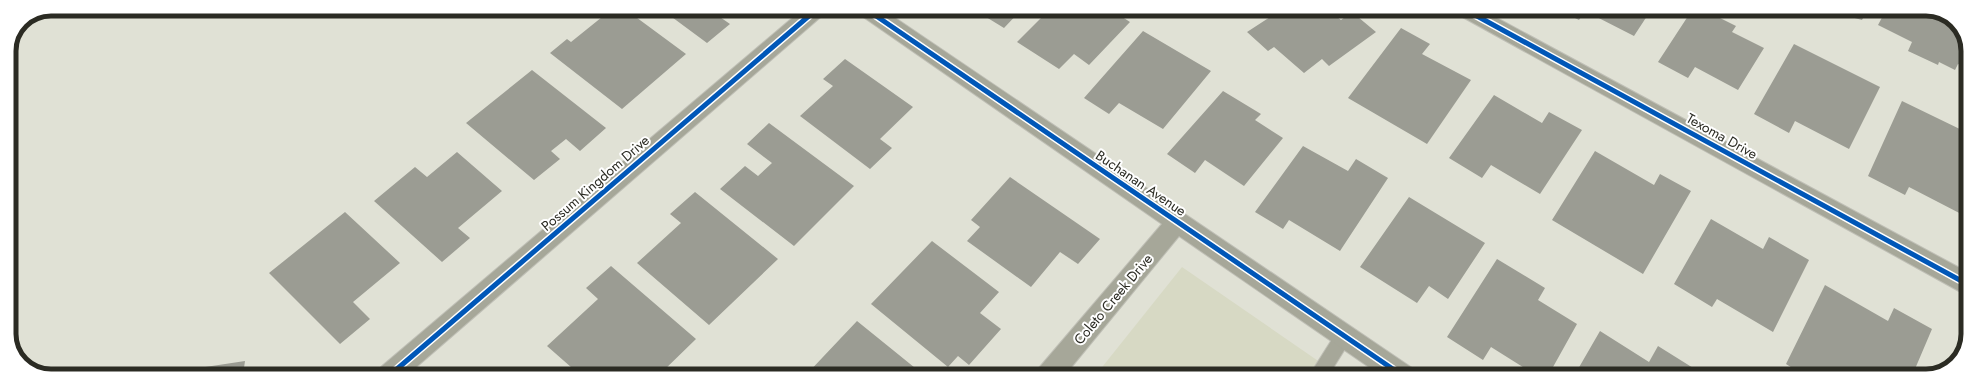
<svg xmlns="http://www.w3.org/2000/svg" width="1977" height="385" font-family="Jost,sans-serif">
<rect width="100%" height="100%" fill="#e0e1d5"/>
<path fill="#d7d9c4" d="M 1182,267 L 1340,376 L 1095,376 Z"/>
<path fill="#9b9c93" d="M 612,9 L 625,9 L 686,54 L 622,109 L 550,53 L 567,39 L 571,42 Z
M 661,9 L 724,9 L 717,15 L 730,24 L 707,43 Z
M 948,9 L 965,9 L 958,16 Z
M 973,9 L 1022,9 L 1004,28 Z
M 1050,9 L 1110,9 L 1130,22 L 1089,65 L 1074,54 L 1059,69 L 1017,42 Z
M 1281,10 L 1328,10 L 1341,20 L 1352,12 L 1376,32 L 1329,66 L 1322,59 L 1304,73 L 1274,47 L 1268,51 L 1247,32 Z
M 1559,10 L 1651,10 L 1634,36 L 1585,11 L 1579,20 Z
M 1692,10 L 1704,10 L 1736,26 L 1732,32 L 1764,48 L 1738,90 L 1695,67 L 1688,78 L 1658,62 Z
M 1835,10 L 1867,10 L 1862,20 L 1851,17 Z
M 1886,10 L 1934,10 L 1956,22 L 1968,46 L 1961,65 L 1958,64 L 1955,70 L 1939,62 L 1938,65 L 1908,51 L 1912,42 L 1878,25 Z
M 1401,28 L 1430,44 L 1422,54 L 1471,80 L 1427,144 L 1348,98 Z
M 1143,31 L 1211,71 L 1163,129 L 1119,103 L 1109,114 L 1084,98 Z
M 1794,44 L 1880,87 L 1849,149 L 1795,121 L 1789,133 L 1754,114 Z
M 845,59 L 913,107 L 880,139 L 892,148 L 870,169 L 800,116 L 833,86 L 823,79 Z
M 532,70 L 606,128 L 580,151 L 566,139 L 551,151 L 560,159 L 534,180 L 466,123 Z
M 1223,91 L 1261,114 L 1255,120 L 1283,138 L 1244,186 L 1205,160 L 1195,173 L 1167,154 Z
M 1494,95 L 1542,123 L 1549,112 L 1582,130 L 1540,194 L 1491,165 L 1482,178 L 1449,158 Z
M 1902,101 L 1968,133 L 1967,217 L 1909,187 L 1905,195 L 1868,176 Z
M 769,123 L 854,186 L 794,246 L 720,189 L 745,166 L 758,176 L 772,163 L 747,144 Z
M 1303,146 L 1348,171 L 1356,159 L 1388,178 L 1340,251 L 1289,220 L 1283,229 L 1255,212 Z
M 1595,151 L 1654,185 L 1660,174 L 1691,191 L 1643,274 L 1552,220 Z
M 457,152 L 502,191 L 458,228 L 470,238 L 442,262 L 374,201 L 415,167 L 427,177 Z
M 1010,177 L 1100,239 L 1078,264 L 1060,252 L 1031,287 L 967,241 L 980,227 L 971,220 Z
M 695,192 L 778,259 L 709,325 L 637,263 L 681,223 L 670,214 Z
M 1409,197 L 1485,243 L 1448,299 L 1429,286 L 1417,303 L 1360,267 Z
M 345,212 L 400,263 L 353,302 L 370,319 L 340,344 L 269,273 Z
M 1711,219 L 1763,249 L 1769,237 L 1809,260 L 1773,332 L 1717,299 L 1712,307 L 1674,284 Z
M 932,241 L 999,292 L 980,313 L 1001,329 L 969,365 L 958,356 L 948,367 L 871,304 Z
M 1497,259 L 1545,288 L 1538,300 L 1577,324 L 1548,376 L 1537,376 L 1491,347 L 1483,360 L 1447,337 Z
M 611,266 L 696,339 L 659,375 L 580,375 L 547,346 L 598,299 L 586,288 Z
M 1825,285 L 1888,321 L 1894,308 L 1932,329 L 1912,376 L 1805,376 L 1786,364 Z
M 857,321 L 925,376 L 805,376 Z
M 1600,331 L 1649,362 L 1658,346 L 1698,371 L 1695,376 L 1574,376 Z
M 245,361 L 243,375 L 159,375 L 159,374 Z
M 533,369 L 540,375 L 526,375 Z"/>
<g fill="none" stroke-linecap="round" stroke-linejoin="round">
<g stroke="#bfbfb6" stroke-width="2">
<path id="lane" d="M 1344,328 L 1350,330 L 1353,336 L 1328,376 L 1309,376 L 1338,330 Z"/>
</g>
<g stroke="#bfbfb6" stroke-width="2">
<path id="street" d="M 803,9 L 827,9 L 824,14 L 407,375 L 378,375 L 381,367 Z
M 856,9 L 882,9 L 1412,368 L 1415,376 L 1382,376 L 1179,236 L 1064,376 L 1036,376 L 1039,368 L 1162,224 L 859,14 Z
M 1456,10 L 1482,10 L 1967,272 L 1967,294 L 1959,291 L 1459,15 Z"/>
</g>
<use href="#lane" fill="#a6a799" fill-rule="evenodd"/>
<use href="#street" fill="#a6a799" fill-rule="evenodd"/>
<g stroke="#fff" stroke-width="8">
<path id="cycleway" d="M 866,9 L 1403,376
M 1466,10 L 1967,284
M 390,375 L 817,9"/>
</g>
<use href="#cycleway" stroke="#0057b8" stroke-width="5"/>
</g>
<g text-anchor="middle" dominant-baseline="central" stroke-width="4" stroke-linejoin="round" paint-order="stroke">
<g font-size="14" fill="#2b2b23" stroke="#fff">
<text transform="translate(1722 136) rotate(29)">Texoma Drive</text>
<text transform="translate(595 183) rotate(-41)">Possum Kingdom Drive</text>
<text transform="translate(1141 183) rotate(34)">Buchanan Avenue</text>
<text transform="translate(1113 299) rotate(-50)">Coleto Creek Drive</text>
</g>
</g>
<path d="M0 0H1977V385H0ZM51 16H1926A35 35 0 0 1 1961 51V334A35 35 0 0 1 1926 369H51A35 35 0 0 1 16 334V51A35 35 0 0 1 51 16Z" fill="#fff" fill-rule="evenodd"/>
<path fill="none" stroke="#2b2b23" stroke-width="5" d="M51 16H1926A35 35 0 0 1 1961 51V334A35 35 0 0 1 1926 369H51A35 35 0 0 1 16 334V51A35 35 0 0 1 51 16Z"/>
</svg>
